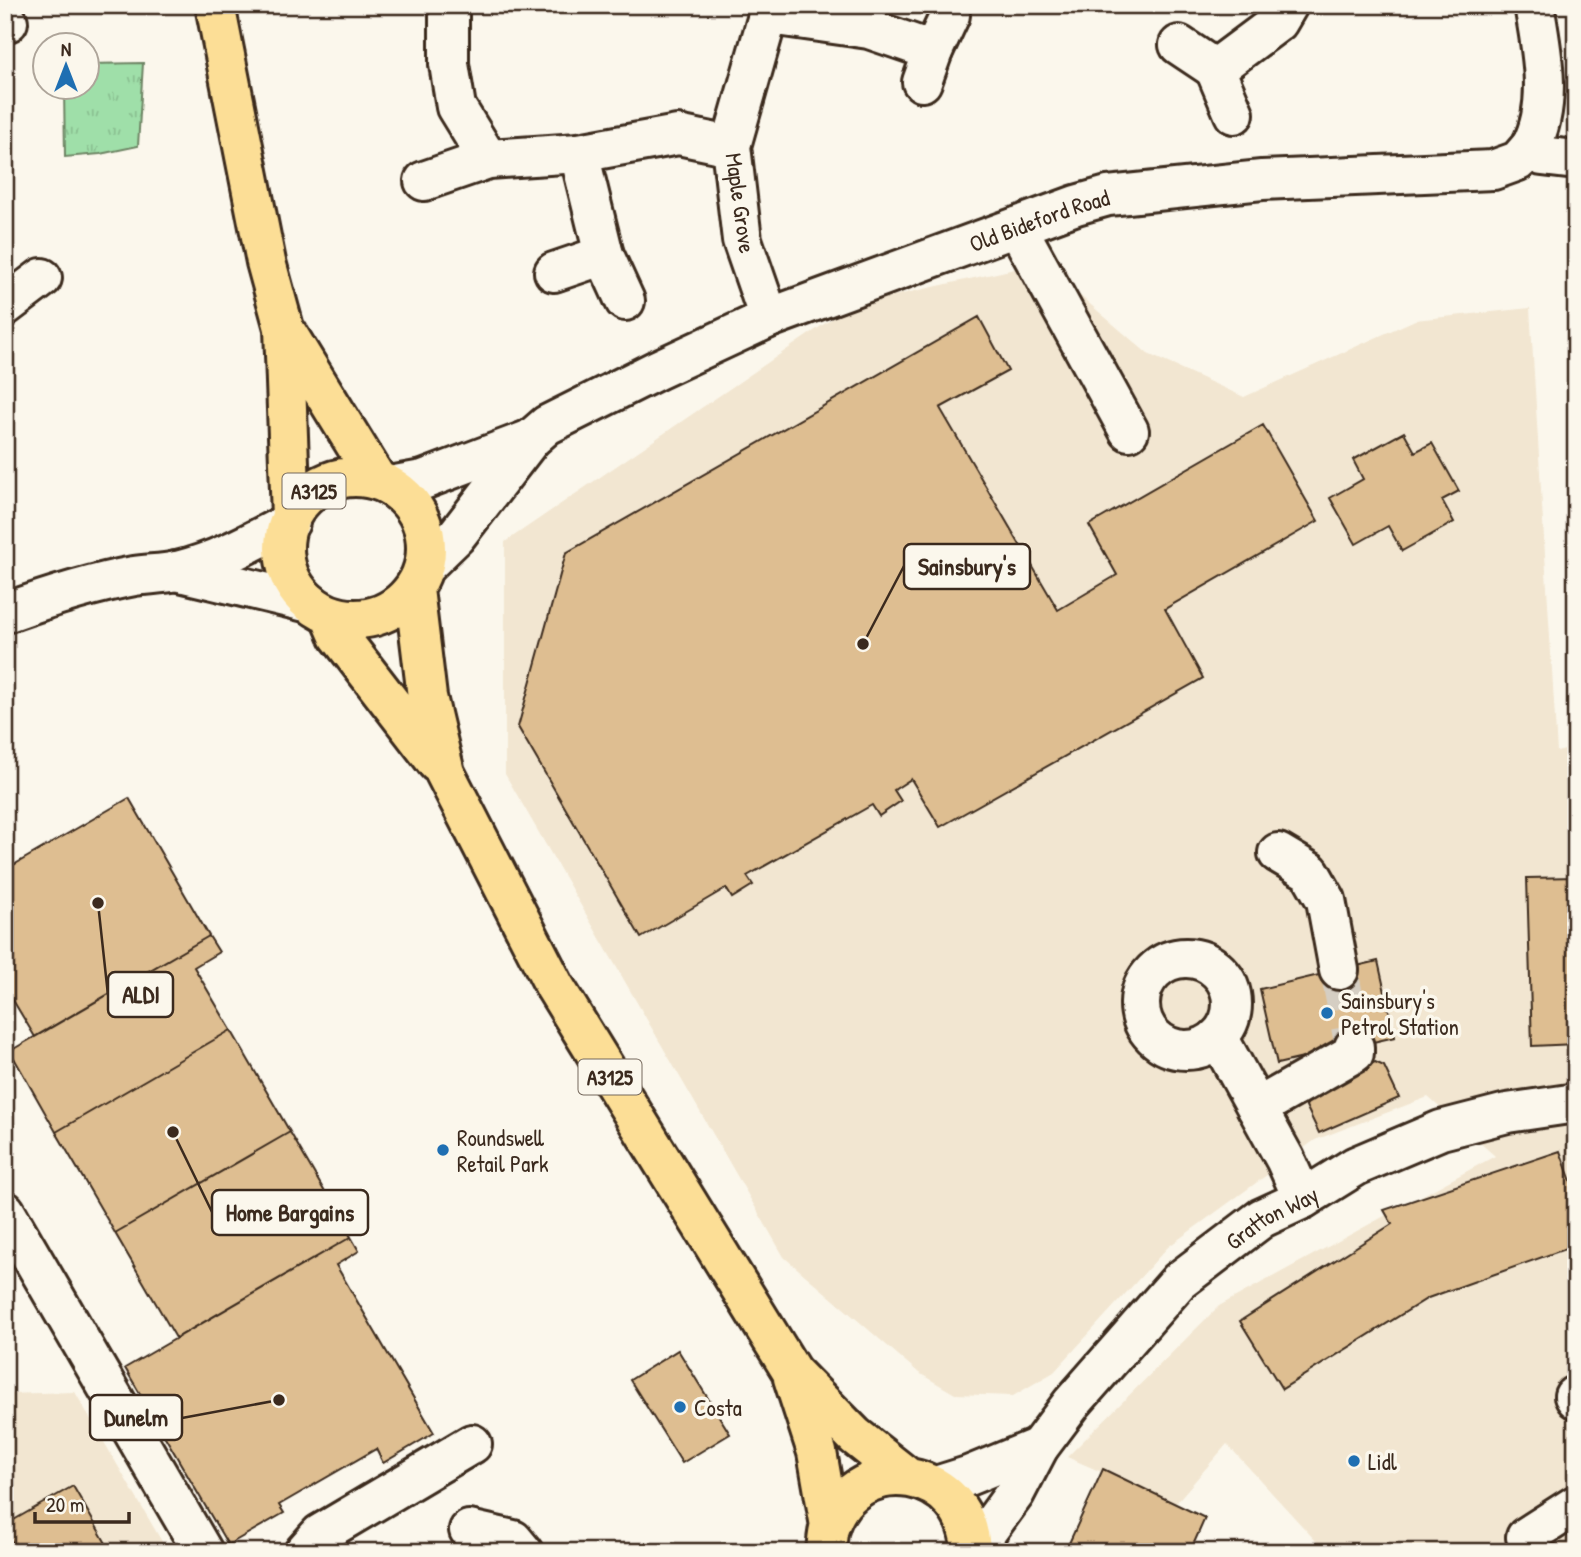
<svg xmlns="http://www.w3.org/2000/svg" width="1581" height="1557" font-family="'Patrick Hand',sans-serif">
<defs>
<pattern id="park-tufts" width="24" height="20" patternUnits="userSpaceOnUse" patternTransform="scale(1.75)"><rect width="24" height="20" fill="#9fdfa9"/><path d="M3 7l-1-3M5 7V3M7 7l1-3M15 17l-1-3M17 17v-4M19 17l1-3" fill="none" stroke="#8ac091"/></pattern>
</defs>
<rect width="100%" height="100%" fill="#fbf7ec"/>
<filter id="ink" filterUnits="userSpaceOnUse"><feTurbulence type="fractalNoise" baseFrequency=".0143" numOctaves="2"/><feDisplacementMap in="SourceGraphic" scale="14" xChannelSelector="R" yChannelSelector="G"/><feConvolveMatrix kernelMatrix="1 2 1 2 8 2 1 2 1" color-interpolation-filters="sRGB"/></filter>
<g filter="url(#ink)">
<path fill="#f2e6d1" d="M 1042,263 L 1148,354 L 1244,397 L 1415,320 L 1530,308 L 1557,752 L 1576,747 L 1576,1552 L 1326,1552 L 1227,1444 L 1175,1504 L 1067,1457 L 1219,1306 L 1495,1156 L 1428,1097 L 1315,1140 L 1168,1247 L 1054,1372 L 1013,1396 L 955,1394 L 919,1373 L 784,1257 L 505,774 L 505,542 L 852,305 Z
M 75,1392 L 168,1552 L 5,1552 L 5,1394 Z"/>
<path fill="url(#park-tufts)" stroke="#6d8464" stroke-width="2" d="M 143,63 L 138,146 L 100,154 L 65,157 L 64,88 L 88,88 L 88,64 Z"/>
<path fill="#debe91" stroke="#3b2a1e" stroke-width="2" d="M 979,317 L 1008,371 L 940,408 L 1058,610 L 1117,575 L 1089,525 L 1263,425 L 1318,521 L 1165,609 L 1203,678 L 940,827 L 911,779 L 894,790 L 901,801 L 879,816 L 872,805 L 747,876 L 753,885 L 732,898 L 726,888 L 641,938 L 518,727 L 566,553 Z
M 1404,432 L 1415,452 L 1432,443 L 1459,491 L 1442,500 L 1454,522 L 1402,551 L 1388,526 L 1356,544 L 1330,498 L 1363,479 L 1353,460 Z
M 129,798 L 209,936 L 35,1037 L 5,987 L 5,870 Z
M 1576,877 L 1576,1044 L 1532,1046 L 1527,878 Z
M 209,936 L 219,952 L 194,967 L 231,1030 L 56,1132 L 10,1051 Z
M 1378,961 L 1395,1037 L 1277,1064 L 1260,989 Z
M 231,1030 L 290,1132 L 115,1233 L 56,1132 Z
M 1375,1062 L 1384,1066 L 1399,1098 L 1319,1133 L 1306,1106 L 1313,1090 Z
M 290,1132 L 351,1237 L 176,1338 L 115,1233 Z
M 1560,1151 L 1576,1195 L 1576,1245 L 1428,1298 L 1282,1389 L 1240,1321 L 1392,1224 L 1384,1210 Z
M 351,1237 L 359,1251 L 336,1265 L 434,1433 L 383,1463 L 376,1449 L 279,1505 L 284,1513 L 228,1545 L 125,1368 Z
M 678,1350 L 730,1434 L 682,1463 L 630,1380 Z
M 1103,1469 L 1205,1518 L 1190,1552 L 1065,1552 Z
M 73,1486 L 111,1552 L 18,1552 L 5,1529 L 5,1525 Z"/>
<g fill="none" stroke-linecap="round" stroke-linejoin="round">
<path stroke="#d5cec3" stroke-width="38" stroke-dasharray="38 19" stroke-linecap="butt" d="M 1339,970 L 1354,1047"/>
<g stroke="#3b2a1e" stroke-width="44">
<g id="minor">
<path d="M 449,5 L 449,64 L 456,107 L 488,159"/>
<path d="M 770,15 L 869,29 L 933,51 L 922,82"/>
<path d="M 5,23 L 8,22"/>
<path d="M 1179,45 L 1215,69 L 1278,22 L 1288,5"/>
<path d="M 933,51 L 950,15"/>
<path d="M 1215,69 L 1234,114"/>
<path d="M 1531,146 C 1553,104 1542,51 1534,5"/>
<path d="M 579,153 L 604,255 L 625,301"/>
<path d="M 424,181 L 488,159 L 579,153 L 678,135 L 731,146"/>
<path d="M 1017,227 L 1129,431"/>
<path d="M 554,272 L 604,255"/>
<path d="M 5,306 L 42,278"/>
<path d="M 769,318 L 742,240 L 731,146 L 771,5"/>
<path d="M 390,486 L 423,480 L 531,439"/>
<path id="s1" d="M 425,566 L 456,536 L 531,439 L 547,425 L 657,370 L 769,318 L 1076,205 L 1108,196 L 1262,180 L 1493,170 L 1518,161 L 1531,146 L 1542,156 L 1576,160"/>
<path d="M 176,571 L 310,603"/>
<path d="M 5,613 C 47,598 90,584 134,576 C 148,574 163,574 177,571 C 216,562 254,541 290,522"/>
<path d="M 1278,853 L 1310,872 L 1326,900 L 1339,970"/>
<circle cx="1186" cy="1004" r="46"/>
<path d="M 1218,1037 L 1285,1159 L 1303,1199"/>
<path d="M 1257,1108 L 1354,1053 L 1354,1047"/>
<path d="M 5,1211 L 203,1552"/>
<path d="M 1574,1396 L 1576,1399"/>
<path d="M 936,1486 L 968,1476 L 1039,1447"/>
<path d="M 469,1530 L 513,1540 L 523,1552"/>
<path d="M 1526,1537 L 1576,1505"/>
<path d="M 304,1552 L 320,1534 L 472,1444"/>
<path id="s2" d="M 972,1552 L 1015,1493 L 1039,1447 L 1072,1403 L 1179,1281 L 1262,1218 L 1303,1199 L 1356,1166 L 1441,1130 L 1507,1113 L 1576,1103"/>
</g>
</g>
<g stroke="#3b2a1e" stroke-width="44">
<path id="major" d="M 215,5 L 266,262 L 284,328 L 291,517
M 287,333 L 377,480
M284 548a71 71 0 1 1 142 0a71 71 0 1 1-142 0Z
M 414,589 L 427,697 L 445,773 L 555,987 L 792,1372 L 855,1436 L 907,1477
M 330,615 L 339,636 L 437,763
M 793,1378 L 817,1452 L 830,1526
M 826,1552 C 827,1543 827,1533 830,1525 C 858,1449 969,1467 971,1552"/>
</g>
<use href="#minor" stroke="#fbf7ec" stroke-width="38"/>
<use href="#major" stroke="#fcde96" stroke-width="38"/>
</g>
</g>
<g fill="#1f6fb2" stroke="#fbf7ec" stroke-width="2.5">
<circle cx="1327" cy="1013" r="7"/>
<circle cx="443" cy="1150" r="7"/>
<circle cx="680" cy="1407" r="7"/>
<circle cx="1354" cy="1461" r="7"/>
</g>
<g text-anchor="middle" dominant-baseline="central" stroke-width="7" stroke-linejoin="round" paint-order="stroke">
<g fill="#fbf7ec" stroke="#75685c" stroke-width="2">
<rect x="282.5" y="473.5" width="63" height="35" rx="5"/>
<rect x="578.5" y="1059.5" width="63" height="35" rx="5"/>
</g>
<g font-size="21" font-weight="bold" fill="#3b2a1e">
<text x="314" y="491">A3125</text>
<text x="610" y="1077">A3125</text>
</g>
<g font-size="23" fill="#3b2a1e" stroke="#fbf7ec">
<text transform="translate(741 203) rotate(82)">Maple Grove</text>
<text stroke="none"><textPath href="#s1" startOffset="721">Old Bideford Road</textPath></text>
<text stroke="none"><textPath href="#s2" startOffset="455">Gratton Way</textPath></text>
</g>
<g font-size="23" fill="#3b2a1e" stroke="#fbf7ec" text-anchor="start">
<text x="1341" y="1000">Sainsbury's<tspan x="1341" dy="26">Petrol Station</tspan></text>
<text x="457" y="1137">Roundswell<tspan x="457" dy="26">Retail Park</tspan></text>
<text x="694" y="1407">Costa</text>
<text x="1368" y="1461">Lidl</text>
</g>
</g>
<path fill="none" stroke="#3b2a1e" stroke-width="2.5" d="M863 644L904 566M98 903L108 995M173 1132L212 1212M279 1400L182 1418"/>
<g fill="#3b2a1e" stroke="#fbf7ec" stroke-width="2.5">
<circle cx="863" cy="644" r="7"/>
<circle cx="98" cy="903" r="7"/>
<circle cx="173" cy="1132" r="7"/>
<circle cx="279" cy="1400" r="7"/>
</g>
<g fill="#fbf7ec" stroke="#3b2a1e" stroke-width="2.5">
<rect x="904" y="544" width="126" height="45" rx="7"/>
<rect x="108" y="972" width="65" height="45" rx="7"/>
<rect x="212" y="1190" width="156" height="45" rx="7"/>
<rect x="90" y="1395" width="92" height="45" rx="7"/>
</g>
<g font-size="24" text-anchor="middle" font-weight="bold" fill="#3b2a1e">
<text x="967" y="575">Sainsbury's</text>
<text x="141" y="1003">ALDI</text>
<text x="290" y="1221">Home Bargains</text>
<text x="136" y="1426">Dunelm</text>
</g>
<rect width="1581" height="1557" fill="none" stroke="#fbf7ec" stroke-width="28"/>
<rect x="14" y="14" width="1553" height="1529" fill="none" stroke="#3b2a1e" stroke-width="2.5" filter="url(#ink)"/>
<g transform="translate(66 66)"><circle r="33" fill="#fbf7ec" stroke="#aea59a" stroke-width="2"/>
<path d="M0-5L12 26L0 18L-12 26Z" fill="#1f6fb2"/>
<text y="-10" font-size="19" font-weight="bold" text-anchor="middle" fill="#3b2a1e">N</text>
</g>
<path d="M35 1512v10h94v-10" fill="none" stroke="#3b2a1e" stroke-width="3.5"/>
<text x="46" y="1512" font-size="21" fill="#3b2a1e" stroke="#fbf7ec" stroke-width="5" paint-order="stroke">20 m</text>
</svg>
